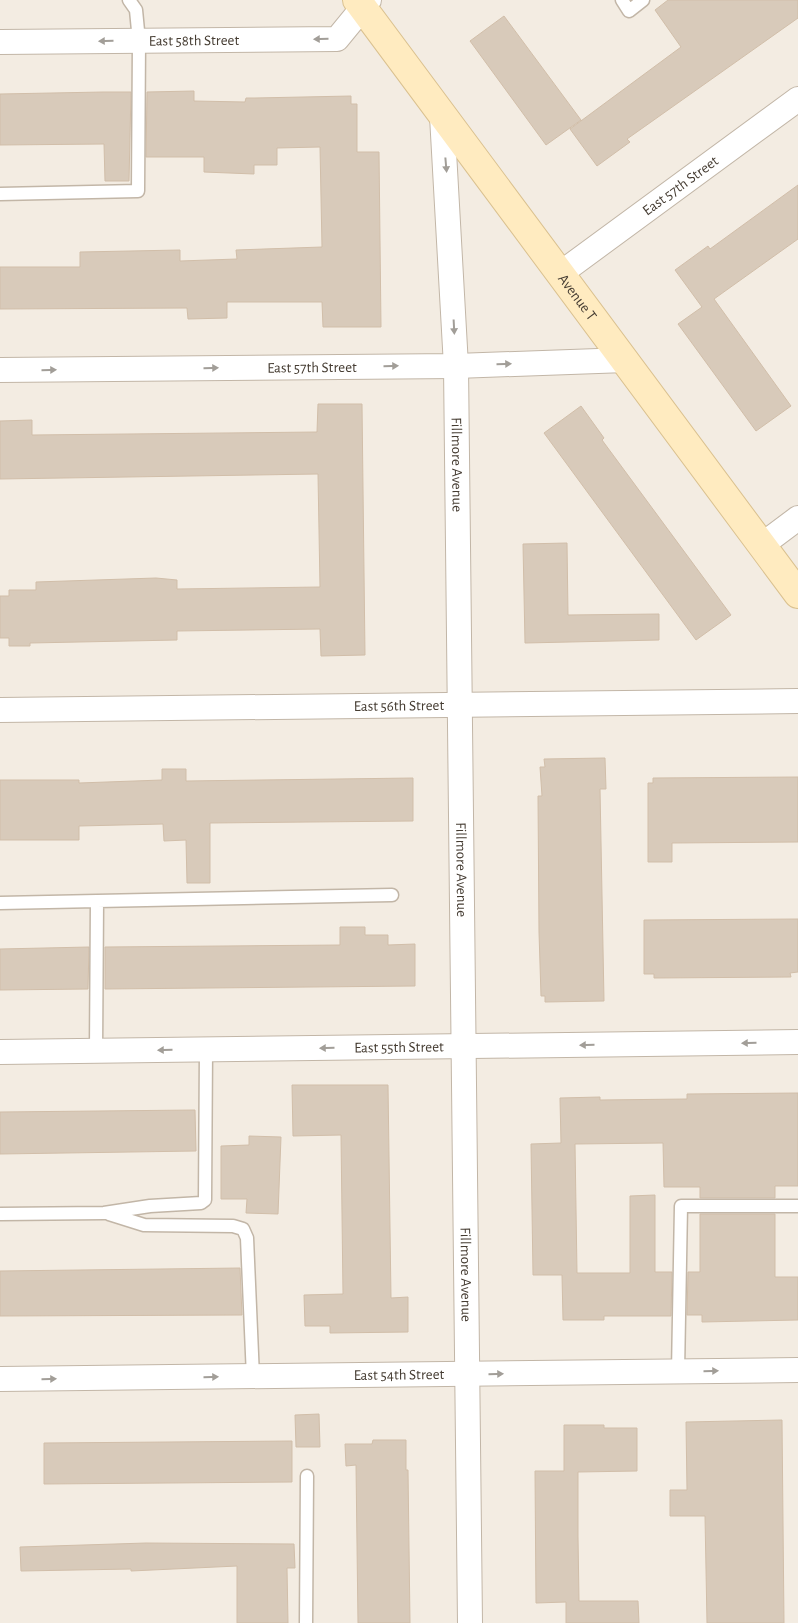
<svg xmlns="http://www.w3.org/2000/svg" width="798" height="1623" font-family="'Alegreya Sans',sans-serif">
<rect width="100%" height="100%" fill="#f3ece2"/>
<path fill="#d8caba" stroke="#d1bea9" d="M 668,0 L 798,0 L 798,18 L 627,139 L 630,142 L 597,166 L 570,129 L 681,47 L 655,10 Z
M 504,16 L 581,120 L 546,145 L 470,41 Z
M 194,91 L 194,101 L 245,102 L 246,98 L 255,98 L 351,96 L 351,104 L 357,104 L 357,152 L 379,152 L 381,327 L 323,327 L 322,302 L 227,302 L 227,318 L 188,319 L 187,308 L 0,309 L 0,267 L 80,267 L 80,252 L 180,250 L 180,261 L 237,259 L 236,250 L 322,247 L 320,147 L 277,148 L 277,165 L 254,165 L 254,174 L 204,172 L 204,157 L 146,157 L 147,92 Z
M 103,92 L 131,92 L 129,181 L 105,181 L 104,144 L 0,145 L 0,94 Z
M 798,185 L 798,239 L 714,299 L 791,406 L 756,431 L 678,324 L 702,307 L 675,270 L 708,246 L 710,249 Z
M 318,404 L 362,404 L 365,655 L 321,656 L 320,629 L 177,631 L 177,640 L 30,643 L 30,646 L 9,646 L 9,638 L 0,638 L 0,596 L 9,596 L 9,590 L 36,590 L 36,582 L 156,578 L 177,580 L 177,589 L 320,587 L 318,474 L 0,479 L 0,421 L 32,420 L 32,435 L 317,432 Z
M 581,406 L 604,438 L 602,440 L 731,615 L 696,640 L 544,433 Z
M 567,543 L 568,615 L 659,614 L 659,640 L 525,643 L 523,544 Z
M 605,758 L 606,789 L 600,789 L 604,1001 L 545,1002 L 545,996 L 541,996 L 539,932 L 538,796 L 542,796 L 540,767 L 545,767 L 544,759 Z
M 162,769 L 186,769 L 186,781 L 413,778 L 413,821 L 210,823 L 210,883 L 187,883 L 186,840 L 164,841 L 163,824 L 79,826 L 79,840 L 0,840 L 0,780 L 79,780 L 79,783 L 162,780 Z
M 798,777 L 798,842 L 672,843 L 672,862 L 648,862 L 648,783 L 653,783 L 653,778 Z
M 798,919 L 798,972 L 790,973 L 791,977 L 654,978 L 654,974 L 644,974 L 644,920 Z
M 340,927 L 365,927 L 365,935 L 388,935 L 388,945 L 415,944 L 415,986 L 105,989 L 105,947 L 340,945 Z
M 89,947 L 88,989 L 0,990 L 0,949 Z
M 292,1085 L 388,1085 L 391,1298 L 408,1297 L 408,1332 L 330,1333 L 330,1326 L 305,1326 L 304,1295 L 343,1294 L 341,1135 L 293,1136 Z
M 798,1093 L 798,1186 L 775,1186 L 775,1198 L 700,1198 L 700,1187 L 664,1187 L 663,1143 L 575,1144 L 577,1273 L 630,1273 L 630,1196 L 655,1195 L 655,1272 L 672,1272 L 671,1316 L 604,1316 L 604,1320 L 563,1320 L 562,1275 L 533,1275 L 531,1144 L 561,1143 L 560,1098 L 600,1097 L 600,1100 L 687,1099 L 687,1094 Z
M 195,1110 L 196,1151 L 0,1154 L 0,1112 Z
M 249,1136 L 281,1137 L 278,1214 L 246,1213 L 247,1199 L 221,1199 L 221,1146 L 249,1145 Z
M 700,1214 L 775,1214 L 775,1277 L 798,1277 L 798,1320 L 702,1322 L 702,1315 L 687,1315 L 688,1272 L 700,1272 Z
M 240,1268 L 242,1315 L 0,1316 L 0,1271 Z
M 319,1414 L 320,1447 L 296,1447 L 295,1415 Z
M 782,1420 L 784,1623 L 707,1623 L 705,1516 L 670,1516 L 670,1490 L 687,1490 L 686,1422 Z
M 564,1425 L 604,1425 L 604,1428 L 637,1428 L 637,1471 L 578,1472 L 578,1537 L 579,1601 L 638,1601 L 639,1623 L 566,1623 L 566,1602 L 536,1603 L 535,1471 L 564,1471 Z
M 373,1440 L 406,1440 L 406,1470 L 408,1470 L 410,1623 L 358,1623 L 356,1465 L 346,1466 L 345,1444 L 372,1444 Z
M 292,1441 L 292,1482 L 44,1484 L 44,1443 Z
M 146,1543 L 294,1544 L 295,1568 L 287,1568 L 288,1623 L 237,1623 L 237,1566 L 131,1571 L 131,1569 L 21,1571 L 20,1547 Z"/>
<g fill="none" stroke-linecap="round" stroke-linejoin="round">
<g stroke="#c2b6a7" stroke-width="15">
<path id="lane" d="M 622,0 L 629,11 L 643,0
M 0,194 L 138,191 L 139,41 L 136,10 L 129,0
M 97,901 L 392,895
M 0,903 L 97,901 L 96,1051
M 0,1214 L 104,1213 L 150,1206 L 201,1203 L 205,1200 L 206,1049
M 109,1214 L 144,1225 L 233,1226 L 243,1229 L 247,1238 L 253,1377
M 678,1372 L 681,1206 L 798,1206
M 306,1623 L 307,1476"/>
</g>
<g stroke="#c2b6a7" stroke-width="26">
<g id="street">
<path id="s1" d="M 0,42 L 337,39 L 369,0"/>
<path id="s2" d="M 442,116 L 456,366 L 470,1623"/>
<path id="s3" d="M 561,273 L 798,99"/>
<path id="s4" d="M 0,370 L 456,366 L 626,360"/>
<path d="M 762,545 L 798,518"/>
<path id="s5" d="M 0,710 L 798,701"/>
<path id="s6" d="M 0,1052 L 798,1042"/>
<path id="s7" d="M 0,1379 L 798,1370"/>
</g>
</g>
<g stroke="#dac18f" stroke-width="30">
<g id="secondary">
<path id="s8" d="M 357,0 L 798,594"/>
</g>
</g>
<use href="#lane" stroke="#fff" stroke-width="12"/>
<use href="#street" stroke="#fff" stroke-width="24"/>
<use href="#secondary" stroke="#ffebc0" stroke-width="28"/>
</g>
<defs><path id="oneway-solid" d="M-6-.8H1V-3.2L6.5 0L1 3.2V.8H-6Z" transform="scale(1.25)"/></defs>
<g fill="#a29e98">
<use href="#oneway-solid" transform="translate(321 39) rotate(179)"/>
<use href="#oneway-solid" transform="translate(106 41) rotate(179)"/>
<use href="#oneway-solid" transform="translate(446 165) rotate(85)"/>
<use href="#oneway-solid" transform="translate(454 327) rotate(87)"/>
<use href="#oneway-solid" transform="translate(504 364) rotate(-2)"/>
<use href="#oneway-solid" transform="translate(391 366) rotate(-1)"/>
<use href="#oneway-solid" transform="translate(211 368) rotate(-1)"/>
<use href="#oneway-solid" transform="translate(49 370) rotate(-1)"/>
<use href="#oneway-solid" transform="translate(749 1043) rotate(179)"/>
<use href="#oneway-solid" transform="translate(587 1045) rotate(179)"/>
<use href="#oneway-solid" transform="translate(327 1048) rotate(179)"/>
<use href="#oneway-solid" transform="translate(165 1050) rotate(179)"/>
<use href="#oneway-solid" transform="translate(711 1371) rotate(-1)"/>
<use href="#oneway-solid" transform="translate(496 1374) rotate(-1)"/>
<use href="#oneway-solid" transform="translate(211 1377) rotate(-1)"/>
<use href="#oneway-solid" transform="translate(49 1379) rotate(-1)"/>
</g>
<g text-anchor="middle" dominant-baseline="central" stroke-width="5" stroke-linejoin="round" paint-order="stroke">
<g font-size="15" fill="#453c32" stroke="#fff">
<text stroke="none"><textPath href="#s1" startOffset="194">East 58th Street</textPath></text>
<text stroke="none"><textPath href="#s3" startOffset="148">East 57th Street</textPath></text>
<text stroke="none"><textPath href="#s8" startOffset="370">Avenue T</textPath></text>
<text stroke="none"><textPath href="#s4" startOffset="312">East 57th Street</textPath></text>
<text stroke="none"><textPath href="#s2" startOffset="349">Fillmore Avenue</textPath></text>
<text stroke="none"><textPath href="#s5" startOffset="399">East 56th Street</textPath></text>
<text stroke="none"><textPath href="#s2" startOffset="754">Fillmore Avenue</textPath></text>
<text stroke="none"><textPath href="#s6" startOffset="399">East 55th Street</textPath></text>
<text stroke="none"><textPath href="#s2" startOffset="1159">Fillmore Avenue</textPath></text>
<text stroke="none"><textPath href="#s7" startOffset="399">East 54th Street</textPath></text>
</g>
</g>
</svg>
